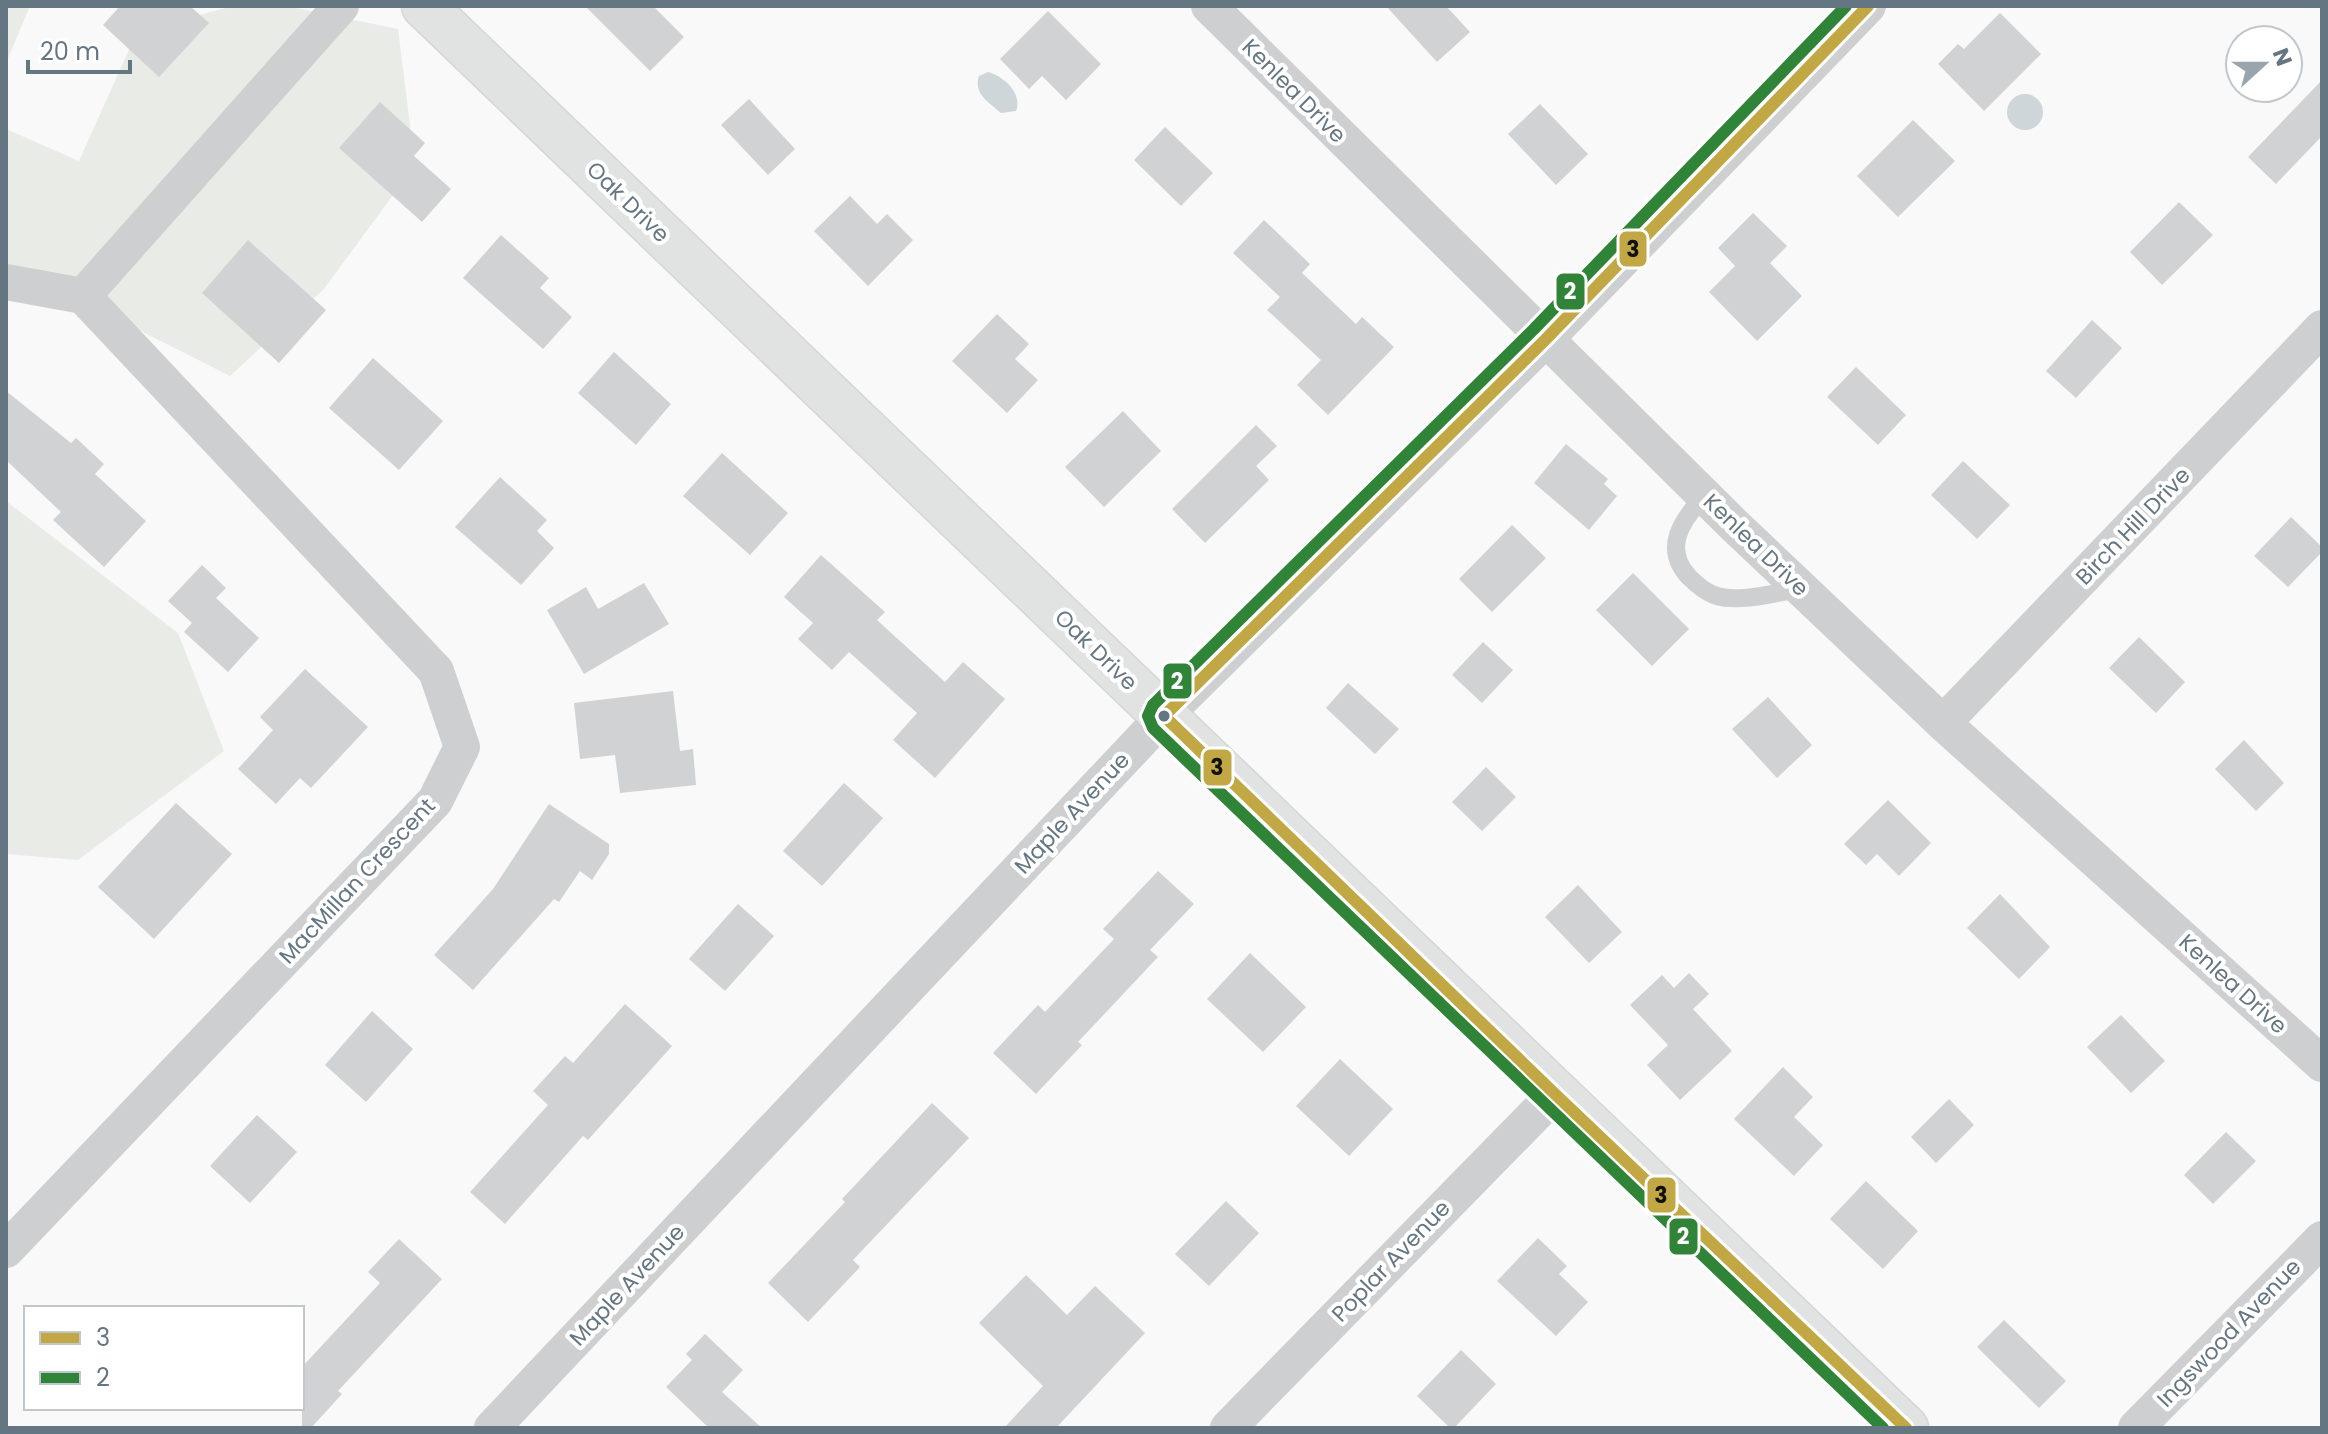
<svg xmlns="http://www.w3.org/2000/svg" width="2328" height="1434" font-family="Poppins,sans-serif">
<rect width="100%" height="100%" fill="#f9f9f9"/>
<path fill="#e8ebe6" d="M 6,6 L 30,6 L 6,63 Z
M 233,6 L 286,6 L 398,29 L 415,165 L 324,289 L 230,376 L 6,263 L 6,129 L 79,161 L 137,32 Z
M 6,501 L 178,633 L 224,751 L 78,860 L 6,854 Z"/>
<path fill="#ced6d9" d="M 988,72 C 1004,76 1023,94 1016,111 L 1001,113 C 989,102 973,94 979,76 Z
M2007 112a18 18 0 1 1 36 0a18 18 0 1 1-36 0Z"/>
<path fill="#d0d2d3" d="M 120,6 L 190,6 L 209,23 L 159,77 L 103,25 Z
M 585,6 L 653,6 L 684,37 L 650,71 Z
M 1386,6 L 1446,6 L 1470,32 L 1437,62 Z
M 1048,11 L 1101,64 L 1066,100 L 1042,76 L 1029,89 L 1000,59 Z
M 2000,13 L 2041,54 L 1984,111 L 1938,64 L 1958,44 L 1964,49 Z
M 2322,80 L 2322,136 L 2276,184 L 2248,157 Z
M 749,99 L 795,149 L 768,175 L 721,125 Z
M 380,102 L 425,143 L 414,156 L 451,189 L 422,222 L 339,148 Z
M 1540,104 L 1588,154 L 1556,185 L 1508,134 Z
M 1913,120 L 1955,161 L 1898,217 L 1857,176 Z
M 1165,127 L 1213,173 L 1181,206 L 1134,160 Z
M 850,196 L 877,224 L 887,214 L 913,240 L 868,286 L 814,231 Z
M 2179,202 L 2213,235 L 2162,285 L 2130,252 Z
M 1753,213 L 1787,246 L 1770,263 L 1802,296 L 1757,341 L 1709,292 L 1735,266 L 1718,248 Z
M 1264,220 L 1310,264 L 1302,273 L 1356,324 L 1362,317 L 1394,347 L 1328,415 L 1297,385 L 1321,360 L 1267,310 L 1280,297 L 1233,253 Z
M 501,235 L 549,278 L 540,288 L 572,317 L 543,349 L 463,278 Z
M 248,240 L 326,310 L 279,363 L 202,293 Z
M 997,314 L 1029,344 L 1015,359 L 1038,380 L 1007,413 L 952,361 Z
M 2092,320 L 2122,348 L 2076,398 L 2046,371 Z
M 614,352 L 671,404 L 636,445 L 578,393 Z
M 373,358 L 443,421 L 399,470 L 329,408 Z
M 1856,367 L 1906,415 L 1878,445 L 1827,397 Z
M 6,391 L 71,443 L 76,438 L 104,464 L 95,474 L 146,521 L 104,567 L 53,520 L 61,512 L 6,460 Z
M 1123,411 L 1161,451 L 1104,507 L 1065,467 Z
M 1256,425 L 1277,446 L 1256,466 L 1269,480 L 1205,543 L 1172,509 Z
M 1566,444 L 1608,479 L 1604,484 L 1617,496 L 1589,530 L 1534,483 Z
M 722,453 L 788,513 L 750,555 L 683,496 Z
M 1963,461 L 2010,505 L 1977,539 L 1931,495 Z
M 500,477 L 547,520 L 537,531 L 554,548 L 521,585 L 455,527 Z
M 2291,517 L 2322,547 L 2322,552 L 2288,587 L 2254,556 Z
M 1512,525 L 1546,558 L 1492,612 L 1459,579 Z
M 821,555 L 885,612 L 877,620 L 945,682 L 963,662 L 1005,699 L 935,778 L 893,740 L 917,713 L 849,652 L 832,670 L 798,639 L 813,623 L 784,597 Z
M 202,565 L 226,588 L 216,598 L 259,638 L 228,672 L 184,632 L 192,623 L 168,601 Z
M 1633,573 L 1689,629 L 1652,666 L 1596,610 Z
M 644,583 L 669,624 L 584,674 L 547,610 L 586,587 L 598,609 Z
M 2139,637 L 2185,682 L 2156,713 L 2109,668 Z
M 1483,642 L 1513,670 L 1482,703 L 1452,675 Z
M 305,669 L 368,727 L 311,788 L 300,778 L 276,804 L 238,769 L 273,730 L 260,717 Z
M 1348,683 L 1399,729 L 1375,754 L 1326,708 Z
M 673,691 L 680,751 L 693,749 L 696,785 L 620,793 L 615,755 L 580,759 L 574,703 Z
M 1768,697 L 1812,745 L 1777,778 L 1732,729 Z
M 2244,740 L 2284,783 L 2256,811 L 2215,769 Z
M 1486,767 L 1516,797 L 1482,831 L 1452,802 Z
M 844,783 L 883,818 L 822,886 L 783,851 Z
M 1888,800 L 1931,843 L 1899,876 L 1877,854 L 1866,865 L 1844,844 Z
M 176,803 L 232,854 L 154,939 L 98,887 Z
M 549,804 L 609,844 L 609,854 L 592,880 L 580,871 L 559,902 L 554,899 L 473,990 L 434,955 L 493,889 Z
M 1158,871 L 1194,904 L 1150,950 L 1158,957 L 1078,1042 L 1082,1045 L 1036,1094 L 993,1053 L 1038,1005 L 1045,1012 L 1114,939 L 1103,929 Z
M 1578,885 L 1622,932 L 1589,963 L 1545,917 Z
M 2000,894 L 2050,947 L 2019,979 L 1967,928 Z
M 738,904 L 774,936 L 725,991 L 689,959 Z
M 1250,953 L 1306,1007 L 1263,1052 L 1207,999 Z
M 1689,973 L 1709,994 L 1693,1009 L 1732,1051 L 1680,1100 L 1647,1065 L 1668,1045 L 1630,1005 L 1662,975 L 1674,988 Z
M 625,1004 L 672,1046 L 588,1140 L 583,1136 L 505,1224 L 470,1192 L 548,1105 L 533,1091 L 565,1056 L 573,1063 Z
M 372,1011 L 413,1049 L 366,1102 L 325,1065 Z
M 2121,1015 L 2165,1061 L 2131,1093 L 2087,1047 Z
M 1340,1059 L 1393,1109 L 1349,1156 L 1296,1106 Z
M 1783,1067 L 1813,1097 L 1794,1117 L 1823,1145 L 1794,1176 L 1734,1119 Z
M 1949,1099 L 1974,1125 L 1936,1163 L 1911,1137 Z
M 932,1103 L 969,1138 L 853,1260 L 860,1267 L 808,1322 L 768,1283 L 845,1202 L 842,1199 Z
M 257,1115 L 297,1152 L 250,1203 L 210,1166 Z
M 2226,1132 L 2256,1161 L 2213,1204 L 2184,1175 Z
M 1866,1181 L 1918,1231 L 1883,1269 L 1830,1219 Z
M 1226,1201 L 1259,1233 L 1209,1286 L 1175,1254 Z
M 1538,1238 L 1567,1266 L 1559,1274 L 1588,1302 L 1556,1336 L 1497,1281 Z
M 399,1239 L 442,1279 L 338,1391 L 342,1394 L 311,1428 L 302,1428 L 302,1367 L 380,1283 L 368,1272 Z
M 1026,1275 L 1067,1315 L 1095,1286 L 1145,1333 L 1056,1428 L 1004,1428 L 1043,1386 L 979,1323 Z
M 2004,1320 L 2066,1381 L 2039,1408 L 1977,1347 Z
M 705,1334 L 743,1370 L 722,1392 L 762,1428 L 709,1428 L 666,1387 L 692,1360 L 686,1354 Z
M 1461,1350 L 1496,1384 L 1454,1428 L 1450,1428 L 1417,1396 Z"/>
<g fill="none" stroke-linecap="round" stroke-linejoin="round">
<g stroke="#d5d6d7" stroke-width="47">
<path id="secondary" d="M 424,6 L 1906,1428"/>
</g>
<path stroke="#cecfd0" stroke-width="18" d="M 1704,496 C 1682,520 1662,548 1689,577 C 1695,583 1706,592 1714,595 C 1739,604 1776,592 1801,589"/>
<path stroke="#cecfd0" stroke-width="36" d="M 1209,6 L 1734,525 L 1943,723 L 2322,1064
M 6,282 L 83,296 L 436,671 L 462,747 L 435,801 L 6,1250
M 83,296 L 341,6
M 1943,723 L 2322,328
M 492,1428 L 1164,716 L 1545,340 L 1868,6
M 1228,1428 L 1555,1094
M 2136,1428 L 2322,1239"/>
<use href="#secondary" stroke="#e1e2e2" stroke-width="44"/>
<g stroke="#fff" stroke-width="18">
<path id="bus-1" d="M 1868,6 L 1545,340 L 1164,716 L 1555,1094 L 1906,1428"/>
</g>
<g stroke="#fff" stroke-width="18">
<path id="bus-2" d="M 1846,6 L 1534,329 L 1153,705 L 1148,716 L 1153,728 L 1883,1428"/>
</g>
<use href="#bus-1" stroke="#c2a745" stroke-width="12"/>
<use href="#bus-2" stroke="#308437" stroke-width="12"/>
</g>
<circle fill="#657683" stroke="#fff" stroke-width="3" cx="1164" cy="716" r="7"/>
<g text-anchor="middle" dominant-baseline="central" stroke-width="8" stroke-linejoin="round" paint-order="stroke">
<g font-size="22" fill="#657683" stroke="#fff">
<text transform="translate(1294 91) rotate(45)">Kenlea Drive</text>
<text transform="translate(628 202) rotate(44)">Oak Drive</text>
<text transform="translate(2133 526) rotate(-46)">Birch Hill Drive</text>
<text transform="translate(1756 545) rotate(44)">Kenlea Drive</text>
<text transform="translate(1096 650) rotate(44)">Oak Drive</text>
<text transform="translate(1072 813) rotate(-47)">Maple Avenue</text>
<text transform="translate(357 881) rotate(-47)">MacMillan Crescent</text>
<text transform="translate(2233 984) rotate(42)">Kenlea Drive</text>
<text transform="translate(1391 1261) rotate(-46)">Poplar Avenue</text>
<text transform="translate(627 1285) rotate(-47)">Maple Avenue</text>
<text transform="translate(2229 1333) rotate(-46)">Ingswood Avenue</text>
</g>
</g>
<g stroke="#fff" stroke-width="3">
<rect x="1618" y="230" width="30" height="38" rx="8" fill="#c2a745"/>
<rect x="1555" y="272" width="31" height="39" rx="8" fill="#308437"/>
<rect x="1162" y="662" width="31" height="38" rx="8" fill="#308437"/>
<rect x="1202" y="748" width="31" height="39" rx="8" fill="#c2a745"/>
<rect x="1646" y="1176" width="31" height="38" rx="8" fill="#c2a745"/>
<rect x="1668" y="1217" width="31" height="39" rx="8" fill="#308437"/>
</g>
<g font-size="22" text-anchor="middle" font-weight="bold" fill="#fff">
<text x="1570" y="299">2</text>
<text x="1177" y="689">2</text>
<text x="1683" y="1244">2</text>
</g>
<g font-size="22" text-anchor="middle" font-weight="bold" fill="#111">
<text x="1633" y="257">3</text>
<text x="1217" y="775">3</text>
<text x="1661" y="1203">3</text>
</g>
<rect width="2328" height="1434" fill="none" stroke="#657683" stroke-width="16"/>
<rect x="24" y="1306" width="280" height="104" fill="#ffffff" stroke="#c1c8cd" stroke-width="2"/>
<rect x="40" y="1332" width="40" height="12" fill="#c2a745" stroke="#c1c8cd" stroke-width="2"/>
<text x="96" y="1346" font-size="24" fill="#657683">3</text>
<rect x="40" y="1372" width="40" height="12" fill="#308437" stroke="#c1c8cd" stroke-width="2"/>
<text x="96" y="1386" font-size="24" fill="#657683">2</text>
<g transform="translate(2264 64) rotate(69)"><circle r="38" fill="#ffffff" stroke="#c1c8cd" stroke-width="2"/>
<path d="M0-6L14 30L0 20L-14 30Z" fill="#99a4ac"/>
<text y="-12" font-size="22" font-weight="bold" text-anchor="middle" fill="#657683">N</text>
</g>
<path d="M28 60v12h102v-12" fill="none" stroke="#657683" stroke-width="4"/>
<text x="40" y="60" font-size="24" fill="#657683" stroke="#ffffff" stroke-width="6" paint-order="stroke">20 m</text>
</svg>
